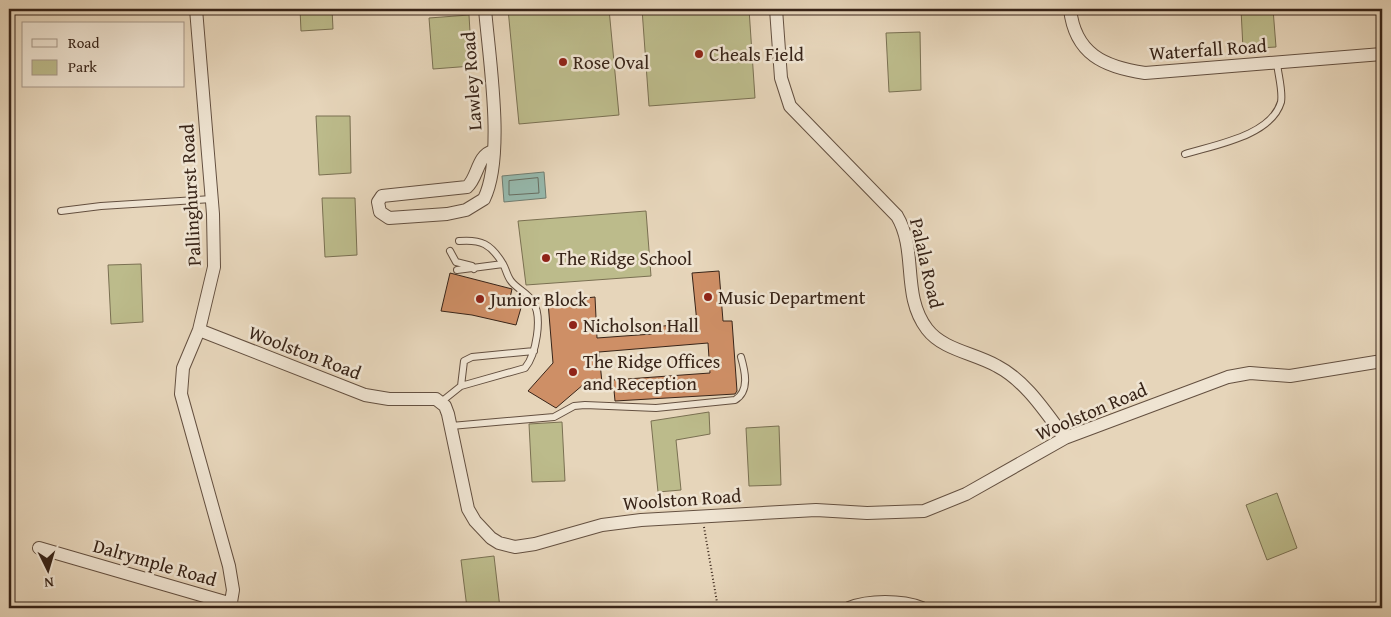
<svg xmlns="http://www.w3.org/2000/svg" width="1391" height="617" font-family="'Gentium Book Plus',serif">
<rect width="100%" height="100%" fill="#e6d5ba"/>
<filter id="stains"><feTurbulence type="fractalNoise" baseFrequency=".004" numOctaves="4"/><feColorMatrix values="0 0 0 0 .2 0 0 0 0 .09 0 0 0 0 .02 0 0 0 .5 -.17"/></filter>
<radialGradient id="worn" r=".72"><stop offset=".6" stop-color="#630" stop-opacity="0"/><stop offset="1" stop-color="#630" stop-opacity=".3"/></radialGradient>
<path fill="#bcbb8b" stroke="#7a7052" d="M 300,9 L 332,9 L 333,29 L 301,31 Z
M 508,9 L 609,9 L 619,115 L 519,124 Z
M 642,9 L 749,9 L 755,98 L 649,106 Z
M 1241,9 L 1273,9 L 1276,47 L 1243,49 Z
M 469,15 L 472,66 L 433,69 L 429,18 Z
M 920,32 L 921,90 L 889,92 L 886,33 Z
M 316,116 L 350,116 L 351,173 L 319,175 Z
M 322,198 L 355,198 L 357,255 L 325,257 Z
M 646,211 L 651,276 L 526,285 L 518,221 Z
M 141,264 L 143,322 L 111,324 L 108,265 Z
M 709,412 L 710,434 L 676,440 L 681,490 L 658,492 L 651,421 Z
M 562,422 L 565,481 L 532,482 L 529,424 Z
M 779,426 L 781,485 L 749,486 L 746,428 Z
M 1277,493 L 1297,548 L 1267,560 L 1246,505 Z
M 494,556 L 500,608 L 467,608 L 461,560 Z"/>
<path fill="#96b9ad" stroke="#707d71" d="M 544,172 L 546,198 L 504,202 L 502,176 Z"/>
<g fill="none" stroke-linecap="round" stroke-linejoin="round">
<path stroke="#676e62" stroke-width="1" d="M 538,178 L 539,193 L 509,195 L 509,181 Z"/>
</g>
<path fill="#ce8f66" stroke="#382418" d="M 719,271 L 723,321 L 732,321 L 737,391 L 735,394 L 615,401 L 613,380 L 710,373 L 708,343 L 599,352 L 602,383 L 584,384 L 556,408 L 528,391 L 553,363 L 548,302 L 595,297 L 597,338 L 652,334 L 652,327 L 697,323 L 692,273 Z
M 450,273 L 512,289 L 510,298 L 523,301 L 516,325 L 472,315 L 441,311 Z"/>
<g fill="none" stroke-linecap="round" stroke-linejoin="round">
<g stroke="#645040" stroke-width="8">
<path id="service" d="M 1185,154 C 1214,145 1271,136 1281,102 C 1283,91 1278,74 1277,63
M 61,211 L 101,206 L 212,199
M 450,251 L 456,262 L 472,266 L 474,269
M 457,270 L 503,264
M 461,386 L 464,361 L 472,357 L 534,351
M 441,402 L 461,386 L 525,368 C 536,355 543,317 533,302 C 528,293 517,289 511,281 C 507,276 506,269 503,264 C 491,244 481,239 459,241
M 451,426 L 554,417 L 574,406 L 585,405 L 656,408 L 735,400 C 750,391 745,371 741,357"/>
</g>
<g stroke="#645040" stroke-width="14">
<path id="minor" d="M 196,9 L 213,214 L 214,267 L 199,330 L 183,368 L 181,394 L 229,566 L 233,590 L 230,608
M 485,9 C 489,58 505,156 484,199 L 466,210 L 447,214 L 389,218 L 380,212 L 378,202 L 382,196 L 467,187 C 478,178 477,155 493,151
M 776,9 L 781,78 L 790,106 L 897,216 C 918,251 901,295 927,329 C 943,350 974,353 997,366 C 1026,381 1046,413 1065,438
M 1070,9 C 1075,54 1104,67 1145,73 L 1382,54
M 199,330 L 365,395 L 389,399 L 436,399 L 445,406 L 448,414 L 468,509 L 475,521 L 491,538 L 499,543 L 515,547 L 535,544 L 602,525 L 641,520 L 816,510 L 867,513 L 924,511 L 966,494 L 1065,438 L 1228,377 L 1250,373 L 1290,376 L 1382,361
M 39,548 L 232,604
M 849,608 C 869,600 901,600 922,608"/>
</g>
<path stroke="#382418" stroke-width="2" stroke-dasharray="1 2.5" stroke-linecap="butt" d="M 704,527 L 718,608"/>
<use href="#service" stroke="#efe4d2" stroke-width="6"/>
<use href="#minor" stroke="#efe4d2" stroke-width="12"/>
</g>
<g fill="#8f2418" stroke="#efe4d2" stroke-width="2">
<circle cx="699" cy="54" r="5"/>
<circle cx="563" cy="62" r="5"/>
<circle cx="546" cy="258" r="5"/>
<circle cx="708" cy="297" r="5"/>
<circle cx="480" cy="299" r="5"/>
<circle cx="573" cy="325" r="5"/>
<circle cx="573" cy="372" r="5"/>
</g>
<g text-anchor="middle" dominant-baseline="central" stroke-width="5" stroke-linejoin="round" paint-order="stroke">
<g font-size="19" fill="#382418" stroke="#efe4d2">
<text transform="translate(1208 49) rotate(-4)">Waterfall Road</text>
<text transform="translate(471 81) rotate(-94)">Lawley Road</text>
<text transform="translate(190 195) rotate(-93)">Pallinghurst Road</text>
<text transform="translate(927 263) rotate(77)">Palala Road</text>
<text transform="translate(305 352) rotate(21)">Woolston Road</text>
<text transform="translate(1091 411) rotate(-23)">Woolston Road</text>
<text transform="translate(682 499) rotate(-4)">Woolston Road</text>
<text transform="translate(155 562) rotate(16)">Dalrymple Road</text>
</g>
<g font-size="19" fill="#382418" stroke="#efe4d2" text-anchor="start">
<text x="709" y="54">Cheals Field</text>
<text x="573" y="62">Rose Oval</text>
<text x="556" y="258">The Ridge School</text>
<text x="718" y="297">Music Department</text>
<text x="490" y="299">Junior Block</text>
<text x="583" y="325">Nicholson Hall</text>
<text x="583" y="361">The Ridge Offices<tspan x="583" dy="22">and Reception</tspan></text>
</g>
</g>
<rect width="1391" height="617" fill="none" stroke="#e6d5ba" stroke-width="30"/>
<rect x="10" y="10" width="1371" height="597" fill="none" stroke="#382418" stroke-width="2.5"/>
<rect x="15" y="15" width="1361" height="587" fill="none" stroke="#382418"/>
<rect x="22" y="22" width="162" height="65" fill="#efe4d2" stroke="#a69788"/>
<rect x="32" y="39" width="25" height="8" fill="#efe4d2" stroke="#a69788"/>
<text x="68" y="48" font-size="15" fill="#382418">Road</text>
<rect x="32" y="60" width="25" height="15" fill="#bcbb8b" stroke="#a69788"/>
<text x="68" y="72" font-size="15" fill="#382418">Park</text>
<g transform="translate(48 570) rotate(175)" stroke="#efe4d2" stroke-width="4" paint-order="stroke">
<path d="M0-4L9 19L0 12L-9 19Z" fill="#382418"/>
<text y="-8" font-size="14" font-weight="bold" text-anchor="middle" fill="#382418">N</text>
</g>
<rect width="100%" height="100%" filter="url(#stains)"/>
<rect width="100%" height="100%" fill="url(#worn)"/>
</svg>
